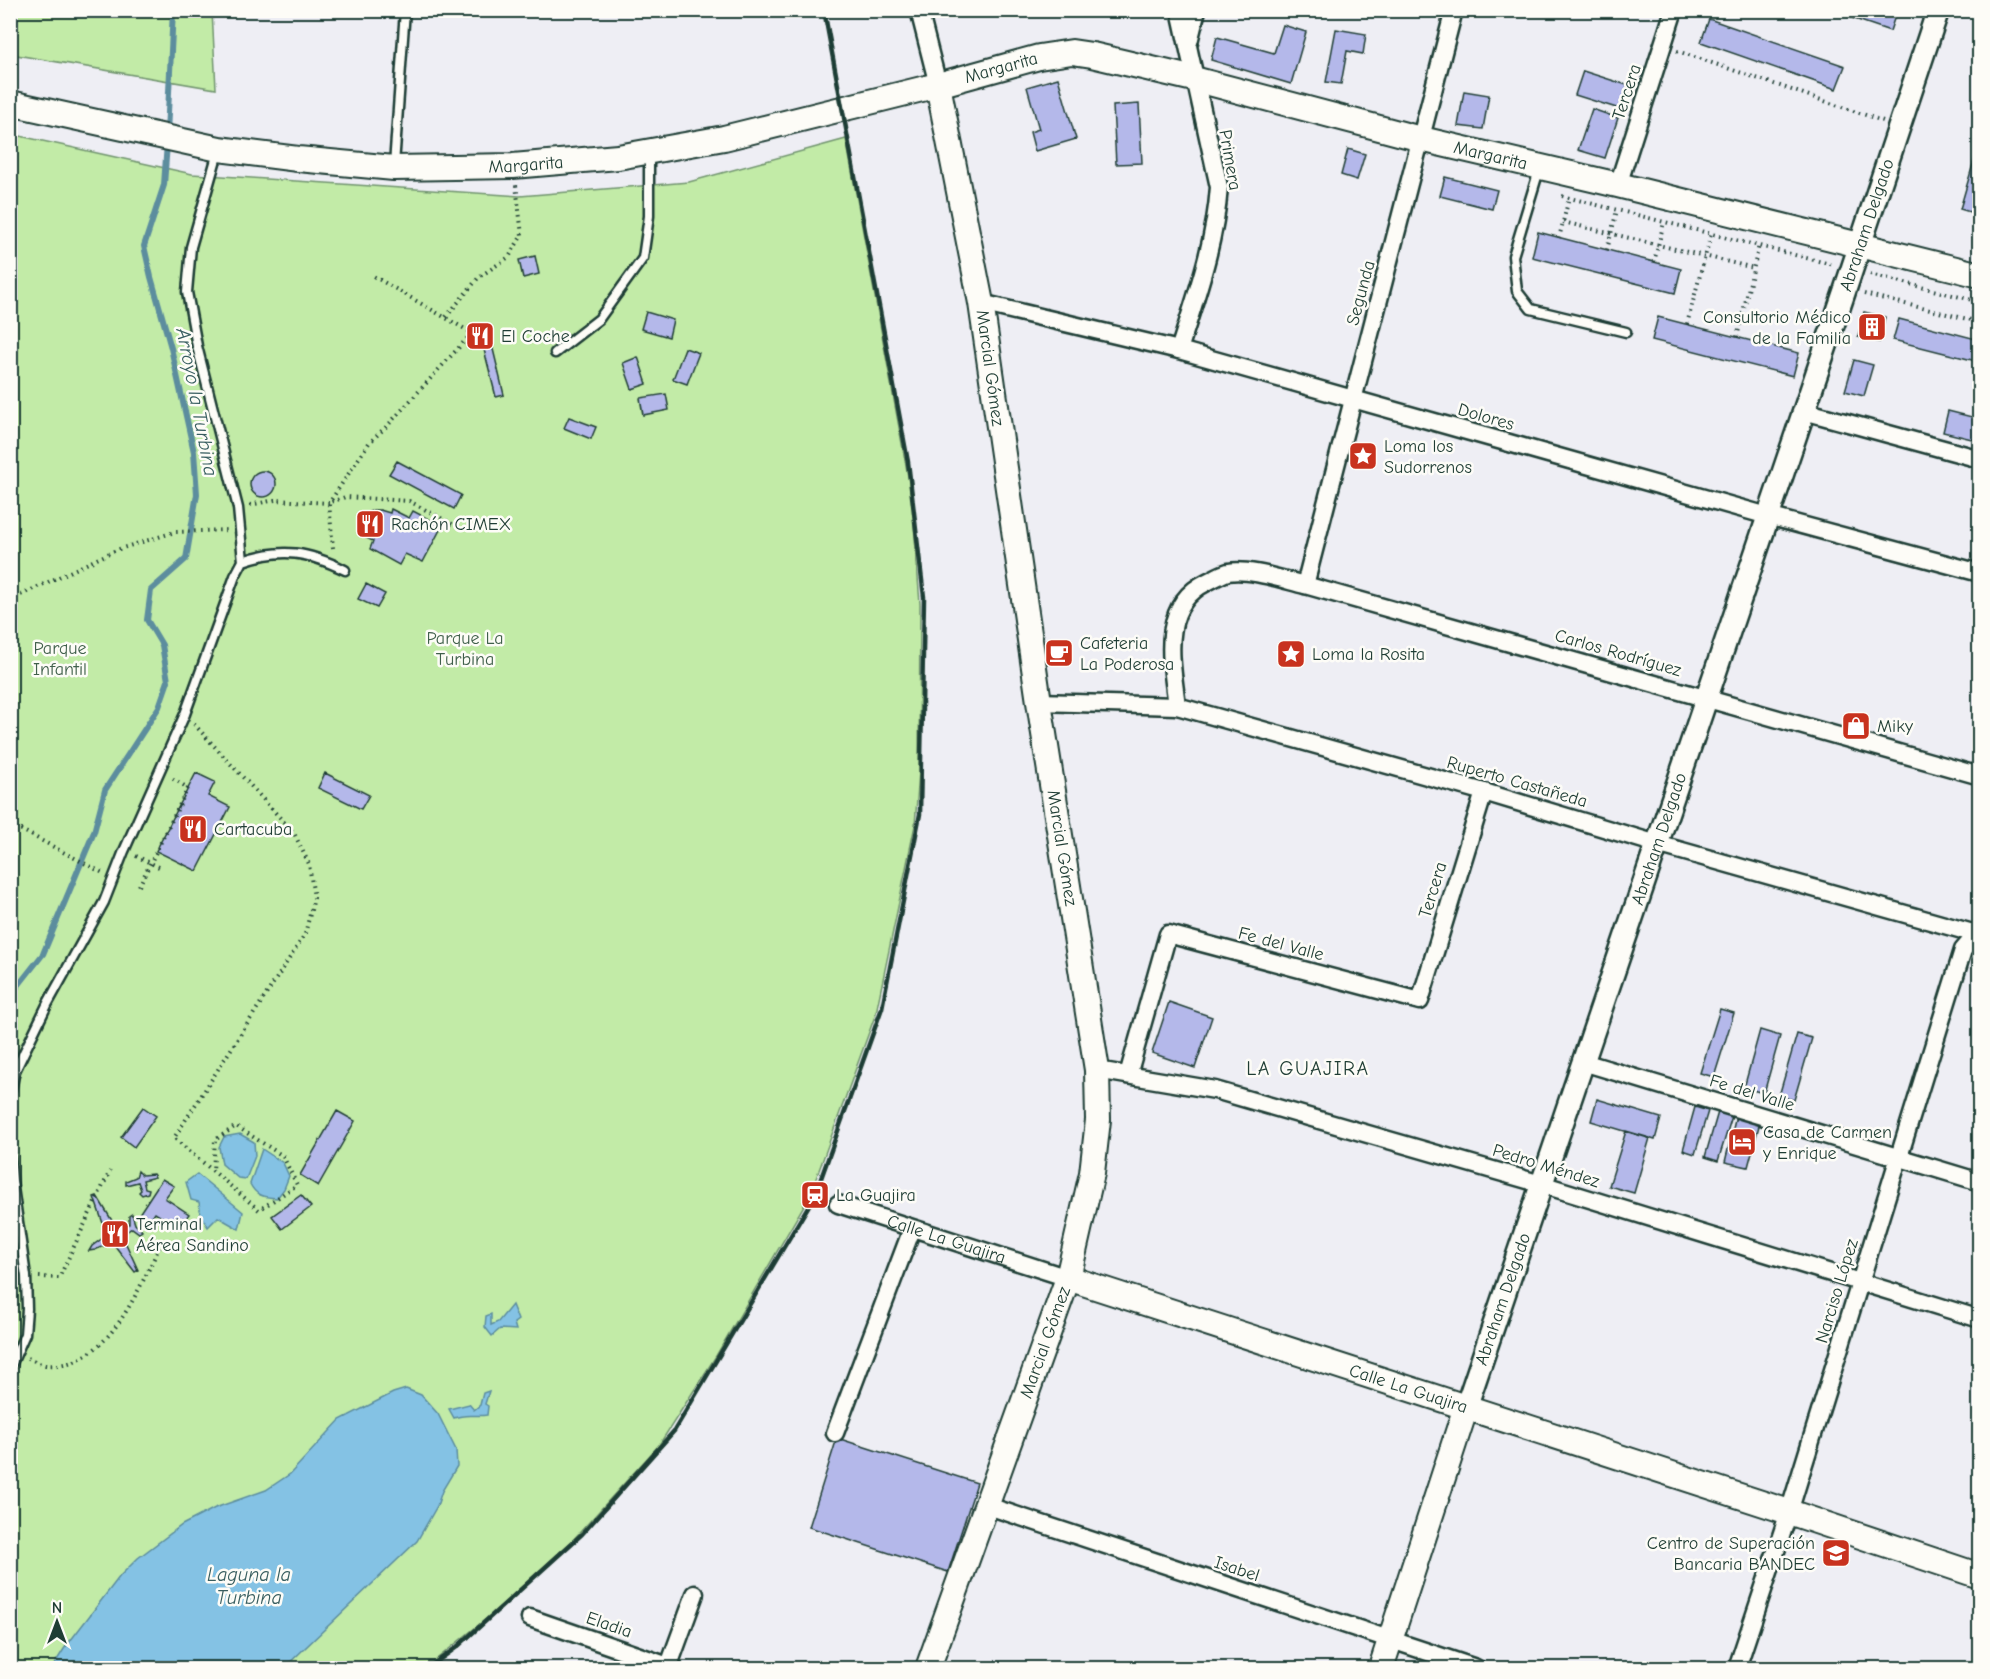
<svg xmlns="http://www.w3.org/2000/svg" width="1990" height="1679" font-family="'Comic Neue',sans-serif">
<rect width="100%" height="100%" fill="#eeeef4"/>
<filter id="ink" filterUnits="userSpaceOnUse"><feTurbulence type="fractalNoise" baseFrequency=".0167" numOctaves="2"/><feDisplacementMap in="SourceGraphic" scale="12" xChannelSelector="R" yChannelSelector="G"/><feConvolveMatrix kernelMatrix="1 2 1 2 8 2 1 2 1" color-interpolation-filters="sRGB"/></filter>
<g filter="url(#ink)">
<path fill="#c2eba7" stroke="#70946e" stroke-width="1.5" d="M 10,11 L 212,11 L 216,89 L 11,54 Z
M 11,134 L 192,174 L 520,196 L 689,182 L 846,139 L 912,498 L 920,604 L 919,772 L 915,825 L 876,1013 L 810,1195 L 716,1356 L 659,1445 L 572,1541 L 492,1614 L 428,1666 L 428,1668 L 11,1668 Z"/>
<path fill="#84c2e4" stroke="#5c8d9e" stroke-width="1.5" d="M 240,1134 L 254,1142 L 255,1156 L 246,1179 L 238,1178 L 222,1164 L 219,1147 L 224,1137 Z
M 262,1149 L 283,1163 L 289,1176 L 284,1189 L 277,1198 C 263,1197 256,1196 250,1184 Z
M 197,1174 L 243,1212 L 239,1229 L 218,1217 L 208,1227 L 201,1216 L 199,1202 L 191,1200 L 186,1182 Z
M 512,1305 L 518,1320 L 514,1323 L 516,1330 L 500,1329 L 492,1336 L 485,1327 L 486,1316 L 491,1314 L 491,1325 L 498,1322 Z
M 406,1389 L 421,1395 L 438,1414 L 456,1450 L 457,1466 L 442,1491 L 437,1506 L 417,1541 L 284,1668 L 52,1668 L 64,1649 L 120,1576 L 138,1558 L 182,1525 L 215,1508 L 266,1490 L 290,1474 L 340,1420 L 393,1393 Z
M 489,1391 L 485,1404 L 488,1406 L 487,1415 C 475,1417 466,1413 454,1418 L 449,1409 L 469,1404 L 474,1410 L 480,1405 L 483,1393 Z"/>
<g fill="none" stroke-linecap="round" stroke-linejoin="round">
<path stroke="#5c8d9e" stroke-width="6" d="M 167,133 L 173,10
M 10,996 L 43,954 L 94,832 L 105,790 L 159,707 L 168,681 L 162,645 L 147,620 L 151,590 L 186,559 L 197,494 L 194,452 L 171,348 L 151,277 L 144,246 L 164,185 L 167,143"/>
</g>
<path fill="#b4b8ea" stroke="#1f3d34" stroke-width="1.5" d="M 1828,10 L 1897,10 L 1890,31 Z
M 1709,19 L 1845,66 L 1836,89 L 1701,42 Z
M 1283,25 L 1306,32 L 1291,84 L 1211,60 L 1217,37 L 1274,53 Z
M 1336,29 L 1366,34 L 1363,54 L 1347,51 L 1341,84 L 1326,82 Z
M 1583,71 L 1630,86 L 1623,110 L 1575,95 Z
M 1058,78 L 1076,139 L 1035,151 L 1030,132 L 1039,129 L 1027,87 Z
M 1464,91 L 1489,95 L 1483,129 L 1458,126 Z
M 1139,104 L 1142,163 L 1116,164 L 1113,106 Z
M 1592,109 L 1618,118 L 1605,158 L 1578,150 Z
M 1980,140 L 1980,215 L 1960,209 Z
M 1348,149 L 1365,154 L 1357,180 L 1341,175 Z
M 1445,177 L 1497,190 L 1492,209 L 1440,196 Z
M 1538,232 L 1681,269 L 1675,293 L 1532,257 Z
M 535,256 L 539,274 L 523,278 L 519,260 Z
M 646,312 L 673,320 L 669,337 L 641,329 Z
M 1864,312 L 1885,317 L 1879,342 L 1858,337 Z
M 1658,317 L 1799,353 L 1793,376 L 1652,340 Z
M 1899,319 L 1980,340 L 1980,362 L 1893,340 Z
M 487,324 L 504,395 L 496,397 L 478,326 Z
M 685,348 L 699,353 L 687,384 L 673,379 Z
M 638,357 L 647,384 L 632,389 L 623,363 Z
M 1854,360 L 1873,365 L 1864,396 L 1845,391 Z
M 666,394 L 669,410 L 643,415 L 640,398 Z
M 1948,411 L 1980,419 L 1980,441 L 1943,432 Z
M 569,417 L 596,427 L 591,439 L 564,428 Z
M 397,461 L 461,495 L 454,509 L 389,474 Z
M250 484a13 13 0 1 1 26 0a13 13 0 1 1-26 0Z
M 391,509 L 409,518 L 413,511 L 442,526 L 423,562 L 405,554 L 399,565 L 370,549 L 373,541 L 366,538 L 362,530 L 365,514 L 373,510 L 380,510 L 390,513 Z
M 366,584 L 385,594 L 377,608 L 358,599 Z
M 196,773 L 215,782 L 208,796 L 230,807 L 197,871 L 156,851 Z
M 325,773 L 369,795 L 361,809 L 318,788 Z
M 1169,1002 L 1212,1017 L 1195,1068 L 1152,1053 Z
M 1720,1009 L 1734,1013 L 1714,1077 L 1700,1073 Z
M 1760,1030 L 1780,1036 L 1764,1093 L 1744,1088 Z
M 1797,1034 L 1812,1038 L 1794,1100 L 1779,1096 Z
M 1597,1099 L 1661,1118 L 1655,1140 L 1591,1121 Z
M 143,1107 L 156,1116 L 134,1147 L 121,1137 Z
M 1695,1107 L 1708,1111 L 1695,1154 L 1683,1150 Z
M 337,1111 L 355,1121 L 318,1186 L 300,1175 Z
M 1718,1112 L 1732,1116 L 1718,1161 L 1705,1157 Z
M 1736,1116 L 1760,1122 L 1748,1167 L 1725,1162 Z
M 1626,1131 L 1650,1138 L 1634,1193 L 1609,1186 Z
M 138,1171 L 142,1175 L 153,1174 L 155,1177 L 143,1180 L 145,1188 L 149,1189 L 148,1193 L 142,1195 L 139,1192 L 141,1190 L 138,1182 L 126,1185 L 126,1181 L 136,1177 Z
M 162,1179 L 174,1186 L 165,1198 L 189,1214 L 179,1228 L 155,1213 L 148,1223 L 137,1217 Z
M 301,1195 L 311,1207 L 282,1229 L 272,1216 Z
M 97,1196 L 117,1229 L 129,1224 L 129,1216 L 132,1214 L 135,1224 L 142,1231 L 139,1233 L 132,1228 L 122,1235 L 138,1270 L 135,1272 L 112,1242 L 95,1250 L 89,1251 L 92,1246 L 107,1235 L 94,1197 Z
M 837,1438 L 977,1483 L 948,1572 L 809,1527 Z"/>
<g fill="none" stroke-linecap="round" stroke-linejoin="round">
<g stroke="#1f3d34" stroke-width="13">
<path id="service" d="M 394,165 L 405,10
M 1539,170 L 1513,256 L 1517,291 L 1531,309 L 1626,332
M 555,353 L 599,319 L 643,258 L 649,216 L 649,155
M 243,561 C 283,547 308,552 345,570
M 10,1094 L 15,1071 L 48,1003 L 104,902 L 124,851 L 185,714 L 235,576 L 243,561 L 238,508 L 197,346 L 187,292 L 191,247 L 218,152
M 10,1154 L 12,1181 L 26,1276 L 27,1309 L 25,1334 L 10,1368"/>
</g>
<g stroke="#1f3d34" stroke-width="21">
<g id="minor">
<path d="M 919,10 L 938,85"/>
<path d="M 1189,42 L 1197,10"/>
<path d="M 1618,185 L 1674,10"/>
<path d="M 981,303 L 1179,350 L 1768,516 L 1980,573"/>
<path d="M 1179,350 C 1196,296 1215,244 1219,187 L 1180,10"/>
<path d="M 1804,411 L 1980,459"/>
<path d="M 1305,585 L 1454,10"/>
<path d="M 1039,702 L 1177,706 L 1484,792 L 1657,844 L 1980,935"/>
<path d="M 1177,706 C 1172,663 1158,606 1207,582 C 1213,579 1221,574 1228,572 C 1249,568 1284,580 1305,585 L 1980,776"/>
<path d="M 1583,1062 L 1980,1182"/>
<path d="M 1097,1070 L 1215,1090 L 1541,1184 L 1980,1319"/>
<path d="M 1128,1075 L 1168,934 L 1420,1001 L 1484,792"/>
<path id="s1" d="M 838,1204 L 1068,1278"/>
<path d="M 835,1433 L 912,1229"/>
<path d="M 985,1505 L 1476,1668"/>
<path d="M 530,1618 L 674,1668"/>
<path d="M 668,1668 L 695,1594"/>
<path d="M 1737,1668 L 1789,1512 L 1963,950 L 1980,930"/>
</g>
</g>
<g stroke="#1f3d34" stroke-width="26">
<g id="tertiary">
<path id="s2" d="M 1466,1407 L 1845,290 L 1938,10"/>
</g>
</g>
<g stroke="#1f3d34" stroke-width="28">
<g id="secondary">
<path id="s3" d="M 10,103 L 219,149 L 298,159 L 394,168 L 513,166 L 618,157 L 724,138 L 938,85 L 1039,57 L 1072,52 L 1092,55 L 1194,79 L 1421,139 L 1618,185 L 1980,275"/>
<path id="s4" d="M 1068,1278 L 1789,1512 L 1980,1576"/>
<path id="s5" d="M 928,1668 L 1068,1278 L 1092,1173 L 1098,1120 L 1097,1070 L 1039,702 L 981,303 L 938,85"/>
<path d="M 1381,1668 L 1466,1407"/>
</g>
</g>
<path stroke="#1f3d34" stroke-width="4" stroke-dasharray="1.5 4.5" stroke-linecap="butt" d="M 1677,51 L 1883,121
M 1562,196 L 1834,265
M 1563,222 L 1754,268
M 1559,238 L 1569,198
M 1607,250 L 1617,210
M 1654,262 L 1664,222
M 1870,274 L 1980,302
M 1864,294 L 1980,322
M 446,317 L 479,277 L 509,257 L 522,235 L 516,185
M 1687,324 L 1711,234
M 1737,337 L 1759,245
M 250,505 L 275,500 L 329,503 L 369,443 L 389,424 L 472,333 L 373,276
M 333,548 L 329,503 L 345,497 L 409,501 L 456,526
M 10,600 L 116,550 L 175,532 L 228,530
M 194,724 L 294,833 L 309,864 L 314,898 L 305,934 L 174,1138 L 259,1210 L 297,1185 L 283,1156 L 236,1126 L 215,1140 L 213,1171
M 10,824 L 103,873
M 136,856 L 163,869
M 139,886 L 188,788 L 170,777
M 39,1277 L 59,1278 L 110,1171
M 28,1358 C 33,1360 40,1364 45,1365 C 107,1371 138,1290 160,1246"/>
<use href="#service" stroke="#fdfcf7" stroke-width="8"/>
<use href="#minor" stroke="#fdfcf7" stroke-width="16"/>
<use href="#tertiary" stroke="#fdfcf7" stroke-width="21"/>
<use href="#secondary" stroke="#fdfcf7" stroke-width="24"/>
<path stroke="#1f3d34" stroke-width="4.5" d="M 428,1668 L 457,1647 L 582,1534 L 674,1431 L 815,1195 L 882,1008 L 920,814 L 924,597 L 908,462 L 824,10"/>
</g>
</g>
<defs>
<g id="building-square" transform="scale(1.5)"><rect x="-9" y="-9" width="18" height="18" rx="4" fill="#c8321e" stroke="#fdfcf7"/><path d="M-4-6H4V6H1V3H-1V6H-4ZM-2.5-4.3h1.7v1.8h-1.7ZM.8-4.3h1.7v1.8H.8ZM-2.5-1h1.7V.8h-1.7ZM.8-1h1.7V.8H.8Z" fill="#fff"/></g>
<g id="restaurant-square" transform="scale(1.5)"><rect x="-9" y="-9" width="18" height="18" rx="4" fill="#c8321e" stroke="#fdfcf7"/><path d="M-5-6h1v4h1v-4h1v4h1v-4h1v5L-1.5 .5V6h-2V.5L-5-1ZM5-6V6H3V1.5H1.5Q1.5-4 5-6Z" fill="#fff"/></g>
<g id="sight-square" transform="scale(1.5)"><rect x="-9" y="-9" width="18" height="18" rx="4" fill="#c8321e" stroke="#fdfcf7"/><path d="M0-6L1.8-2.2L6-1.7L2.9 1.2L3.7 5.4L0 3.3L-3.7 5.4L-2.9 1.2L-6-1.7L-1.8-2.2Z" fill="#fff"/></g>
<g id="cafe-square" transform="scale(1.5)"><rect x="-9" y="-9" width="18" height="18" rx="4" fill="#c8321e" stroke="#fdfcf7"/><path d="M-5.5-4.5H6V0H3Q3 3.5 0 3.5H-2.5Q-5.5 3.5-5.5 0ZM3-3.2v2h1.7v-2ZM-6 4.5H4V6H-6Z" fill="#fff"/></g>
<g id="shop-square" transform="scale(1.5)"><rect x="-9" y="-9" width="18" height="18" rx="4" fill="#c8321e" stroke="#fdfcf7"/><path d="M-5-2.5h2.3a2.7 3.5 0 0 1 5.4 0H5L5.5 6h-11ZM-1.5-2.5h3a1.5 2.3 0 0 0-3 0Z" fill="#fff"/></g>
<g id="hotel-square" transform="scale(1.5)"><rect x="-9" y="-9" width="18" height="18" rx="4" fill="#c8321e" stroke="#fdfcf7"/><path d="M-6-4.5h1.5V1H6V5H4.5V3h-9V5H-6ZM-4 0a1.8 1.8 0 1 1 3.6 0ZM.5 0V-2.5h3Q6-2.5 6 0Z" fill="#fff"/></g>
<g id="station-square" transform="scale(1.5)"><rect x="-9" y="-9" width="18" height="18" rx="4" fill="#c8321e" stroke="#fdfcf7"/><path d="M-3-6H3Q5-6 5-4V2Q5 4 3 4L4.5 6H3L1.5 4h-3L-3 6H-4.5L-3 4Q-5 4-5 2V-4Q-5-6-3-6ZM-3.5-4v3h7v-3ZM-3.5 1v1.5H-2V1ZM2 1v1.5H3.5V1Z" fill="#fff"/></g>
<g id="university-square" transform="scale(1.5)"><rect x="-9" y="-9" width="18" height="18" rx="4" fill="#c8321e" stroke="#fdfcf7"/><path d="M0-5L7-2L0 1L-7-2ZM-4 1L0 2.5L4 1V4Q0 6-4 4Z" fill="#fff"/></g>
</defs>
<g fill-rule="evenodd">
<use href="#building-square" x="1872" y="327"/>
<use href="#restaurant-square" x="480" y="336"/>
<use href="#sight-square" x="1363" y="456"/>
<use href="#restaurant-square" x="370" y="524"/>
<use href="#cafe-square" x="1059" y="653"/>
<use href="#sight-square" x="1291" y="654"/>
<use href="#shop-square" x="1856" y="726"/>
<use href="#restaurant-square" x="193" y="829"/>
<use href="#hotel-square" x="1742" y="1142"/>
<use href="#station-square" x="815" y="1195"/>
<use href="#restaurant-square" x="115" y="1234"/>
<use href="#university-square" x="1836" y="1553"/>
</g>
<g text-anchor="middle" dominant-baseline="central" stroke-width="5" stroke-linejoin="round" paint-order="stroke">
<g font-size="18" fill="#1f3d34" stroke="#fdfcf7">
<text stroke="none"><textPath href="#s3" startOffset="1008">Margarita</textPath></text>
<text transform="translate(1627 92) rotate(-72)">Tercera</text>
<text stroke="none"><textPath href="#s3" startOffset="1512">Margarita</textPath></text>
<text transform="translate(1230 160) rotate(80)">Primera</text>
<text stroke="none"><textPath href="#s3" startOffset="522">Margarita</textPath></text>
<text stroke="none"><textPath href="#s2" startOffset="1248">Abraham Delgado</textPath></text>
<text transform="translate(1361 293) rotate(-75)">Segunda</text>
<text transform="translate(990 368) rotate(82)">Marcial Gómez</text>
<text transform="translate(1486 417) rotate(16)">Dolores</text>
<text transform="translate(1618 653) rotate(16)">Carlos Rodríguez</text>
<text transform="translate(1517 782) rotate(16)">Ruperto Castañeda</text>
<text stroke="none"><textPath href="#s2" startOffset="600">Abraham Delgado</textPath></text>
<text transform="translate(1062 848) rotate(81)">Marcial Gómez</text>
<text transform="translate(1433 890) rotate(-73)">Tercera</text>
<text transform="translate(1281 944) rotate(15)">Fe del Valle</text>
<text transform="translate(1752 1093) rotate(17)">Fe del Valle</text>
<text transform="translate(1546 1166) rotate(17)">Pedro Méndez</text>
<text stroke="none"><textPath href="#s1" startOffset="114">Calle La Guajira</textPath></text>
<text transform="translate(1837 1291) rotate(-73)">Narciso López</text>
<text stroke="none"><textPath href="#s2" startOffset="114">Abraham Delgado</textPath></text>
<text stroke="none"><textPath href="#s5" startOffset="346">Marcial Gómez</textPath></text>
<text stroke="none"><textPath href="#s4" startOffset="358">Calle La Guajira</textPath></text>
<text transform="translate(1237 1569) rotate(18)">Isabel</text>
<text transform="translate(609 1625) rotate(19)">Eladia</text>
</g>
<g font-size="18" fill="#1f3d34" stroke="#fdfcf7" text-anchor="start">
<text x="1851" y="317" text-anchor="end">Consultorio Médico<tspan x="1851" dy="21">de la Familia</tspan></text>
<text x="501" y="336">El Coche</text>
<text x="1384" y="446">Loma los<tspan x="1384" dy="21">Sudorrenos</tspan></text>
<text x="391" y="524">Rachón CIMEX</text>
<text x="1080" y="643">Cafeteria<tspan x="1080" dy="21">La Poderosa</tspan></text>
<text x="1312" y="654">Loma la Rosita</text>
<text x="1877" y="726">Miky</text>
<text x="214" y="829">Cartacuba</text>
<text x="1763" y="1132">Casa de Carmen<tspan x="1763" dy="21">y Enrique</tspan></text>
<text x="836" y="1195">La Guajira</text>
<text x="136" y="1224">Terminal<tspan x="136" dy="21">Aérea Sandino</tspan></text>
<text x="1815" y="1543" text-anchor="end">Centro de Superación<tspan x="1815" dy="21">Bancaria BANDEC</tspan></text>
</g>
<g font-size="18" fill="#40604b" stroke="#fdfcf7">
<text x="465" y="638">Parque La<tspan x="465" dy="21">Turbina</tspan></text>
<text x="60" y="648">Parque<tspan x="60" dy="21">Infantil</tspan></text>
</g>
<g font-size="20" font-style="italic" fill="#385e60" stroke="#fdfcf7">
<text transform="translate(197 402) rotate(79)">Arroyo la Turbina</text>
<text x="249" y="1574">Laguna la<tspan x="249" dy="23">Turbina</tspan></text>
</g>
<g font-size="20" letter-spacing="1.5" fill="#1f3d34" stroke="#fdfcf7">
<text x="1308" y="1068">LA GUAJIRA</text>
</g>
</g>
<rect width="1990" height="1679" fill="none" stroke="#fdfcf7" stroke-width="36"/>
<rect x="18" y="18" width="1954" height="1643" fill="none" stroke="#1f3d34" stroke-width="2" filter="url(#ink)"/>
<g transform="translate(57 1622)" stroke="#fdfcf7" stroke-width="4.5" paint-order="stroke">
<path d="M0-4.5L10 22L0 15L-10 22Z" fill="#1f3d34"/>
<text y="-9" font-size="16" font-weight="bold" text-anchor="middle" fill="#1f3d34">N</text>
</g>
</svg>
